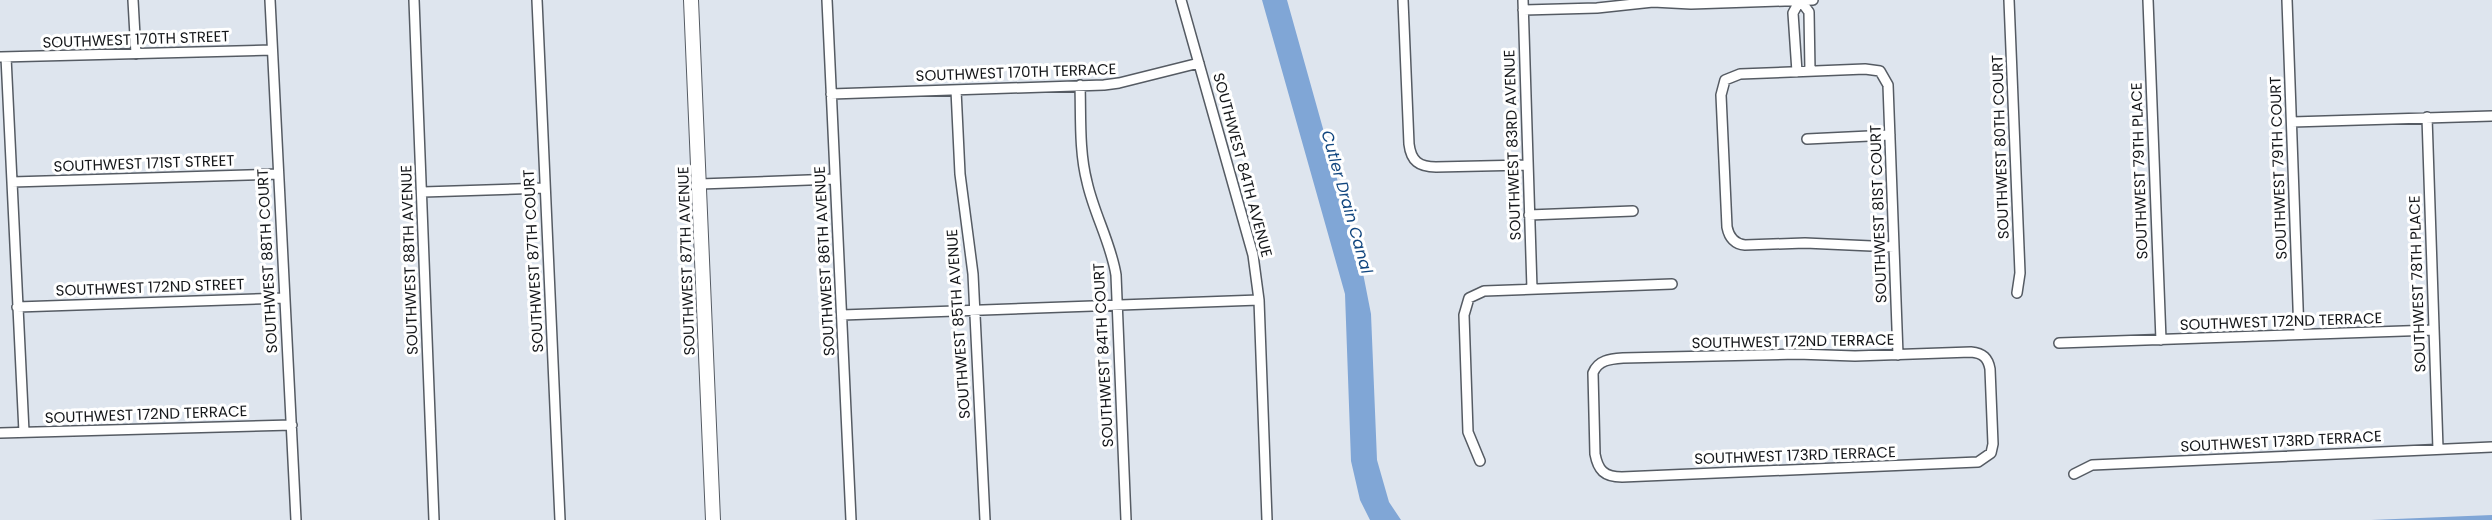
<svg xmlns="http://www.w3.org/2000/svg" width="2492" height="520" font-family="Poppins,sans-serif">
<rect width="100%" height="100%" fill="#dee5ee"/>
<path fill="#80a6d6" d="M 1262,0 L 1287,0 L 1362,268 L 1371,314 L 1377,460 L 1389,502 L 1401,520 L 1370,520 L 1360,500 L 1351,461 L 1345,294 Z
M 2492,515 L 2492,520 L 2371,520 Z"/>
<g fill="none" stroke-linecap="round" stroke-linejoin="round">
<g stroke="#555b63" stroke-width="12">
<path id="street" d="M 133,0 L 136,54
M 270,0 L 296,520
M 414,0 L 434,520
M 537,0 L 560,520
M 827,0 L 851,520
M 1181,0 L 1253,255 L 1259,300 L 1267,520
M 1403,0 L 1409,144 C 1411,161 1419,167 1436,167 L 1528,165
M 1523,0 L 1532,289
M 1800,0 L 1809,12 L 1810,71
M 2009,0 L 2020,273 L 2017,293
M 2148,0 L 2161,340
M 2287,0 L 2299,334
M 1523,10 L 1597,8 L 1653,2 L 1691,4 L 1813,0
M 1,57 L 272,50
M 6,57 L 24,432
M 1797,72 L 1793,13 L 1800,0
M 1080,85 C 1081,117 1079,151 1087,182 C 1094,214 1111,243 1116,275 L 1126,520
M 956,90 L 960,174 L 973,274 L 985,520
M 831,94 L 1104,85 L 1119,83 L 1199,63
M 2427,117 L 2438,449
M 2292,122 L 2492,116
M 1807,139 L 1890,135
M 12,182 L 277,174
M 700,184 L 835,179
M 423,192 L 545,188
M 1529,215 L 1633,211
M 1894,247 L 1805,243 L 1745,245 C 1734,244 1729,237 1727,227 L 1721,95 L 1725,80 L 1740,74 L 1865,69 L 1880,71 L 1888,85 L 1898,355
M 17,307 L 284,298
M 842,315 L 1259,300
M 2059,343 L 2433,330
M 1971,352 C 1983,353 1988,358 1990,369 L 1993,444 L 1991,453 L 1978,462 L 1622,477 C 1604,477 1598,470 1595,454 L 1593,373 C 1598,360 1610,359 1623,358 L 1797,354 L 1855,356 Z
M 0,433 L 292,425
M 1480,461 L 1468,432 L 1464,315 L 1469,298 L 1484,291 L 1672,284
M 2074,474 L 2092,465 L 2492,447"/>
</g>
<g stroke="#555b63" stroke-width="16">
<path id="secondary" d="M 691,0 L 713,520"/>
</g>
<use href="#street" stroke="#fff" stroke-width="9"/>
<use href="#secondary" stroke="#fff" stroke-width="14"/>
</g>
<g text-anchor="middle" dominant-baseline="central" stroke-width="6" stroke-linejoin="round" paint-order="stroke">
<g font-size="15" fill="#141619" stroke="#fff">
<text transform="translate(136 39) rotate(-2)">SOUTHWEST 170TH STREET</text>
<text transform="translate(1016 72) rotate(-2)">SOUTHWEST 170TH TERRACE</text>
<text transform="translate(1512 145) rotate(-92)">SOUTHWEST 83RD AVENUE</text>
<text transform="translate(2000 147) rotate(-92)">SOUTHWEST 80TH COURT</text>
<text transform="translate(144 163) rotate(-2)">SOUTHWEST 171ST STREET</text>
<text transform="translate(1243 165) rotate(75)">SOUTHWEST 84TH AVENUE</text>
<text transform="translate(2278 168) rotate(-92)">SOUTHWEST 79TH COURT</text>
<text transform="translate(2139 171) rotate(-92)">SOUTHWEST 79TH PLACE</text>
<text transform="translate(1878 214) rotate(-92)">SOUTHWEST 81ST COURT</text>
<text transform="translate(409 260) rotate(-92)">SOUTHWEST 88TH AVENUE</text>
<text transform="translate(267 261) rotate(-93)">SOUTHWEST 88TH COURT</text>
<text transform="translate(533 261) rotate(-93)">SOUTHWEST 87TH COURT</text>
<text transform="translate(686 261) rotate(-92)">SOUTHWEST 87TH AVENUE</text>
<text transform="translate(824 261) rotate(-93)">SOUTHWEST 86TH AVENUE</text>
<text transform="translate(2417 284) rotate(-92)">SOUTHWEST 78TH PLACE</text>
<text transform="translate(150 287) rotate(-2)">SOUTHWEST 172ND STREET</text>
<text transform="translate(2281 321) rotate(-2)">SOUTHWEST 172ND TERRACE</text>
<text transform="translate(958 324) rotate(-94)">SOUTHWEST 85TH AVENUE</text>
<text transform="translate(1793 341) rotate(-1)">SOUTHWEST 172ND TERRACE</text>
<text transform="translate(1103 355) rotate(-93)">SOUTHWEST 84TH COURT</text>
<text transform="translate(146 414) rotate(-2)">SOUTHWEST 172ND TERRACE</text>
<text transform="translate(2281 441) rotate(-3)">SOUTHWEST 173RD TERRACE</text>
<text transform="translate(1795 455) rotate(-2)">SOUTHWEST 173RD TERRACE</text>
</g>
<g font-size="16" font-style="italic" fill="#11467f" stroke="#fff">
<text transform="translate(1347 202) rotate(74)">Cutler Drain Canal</text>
</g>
</g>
</svg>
